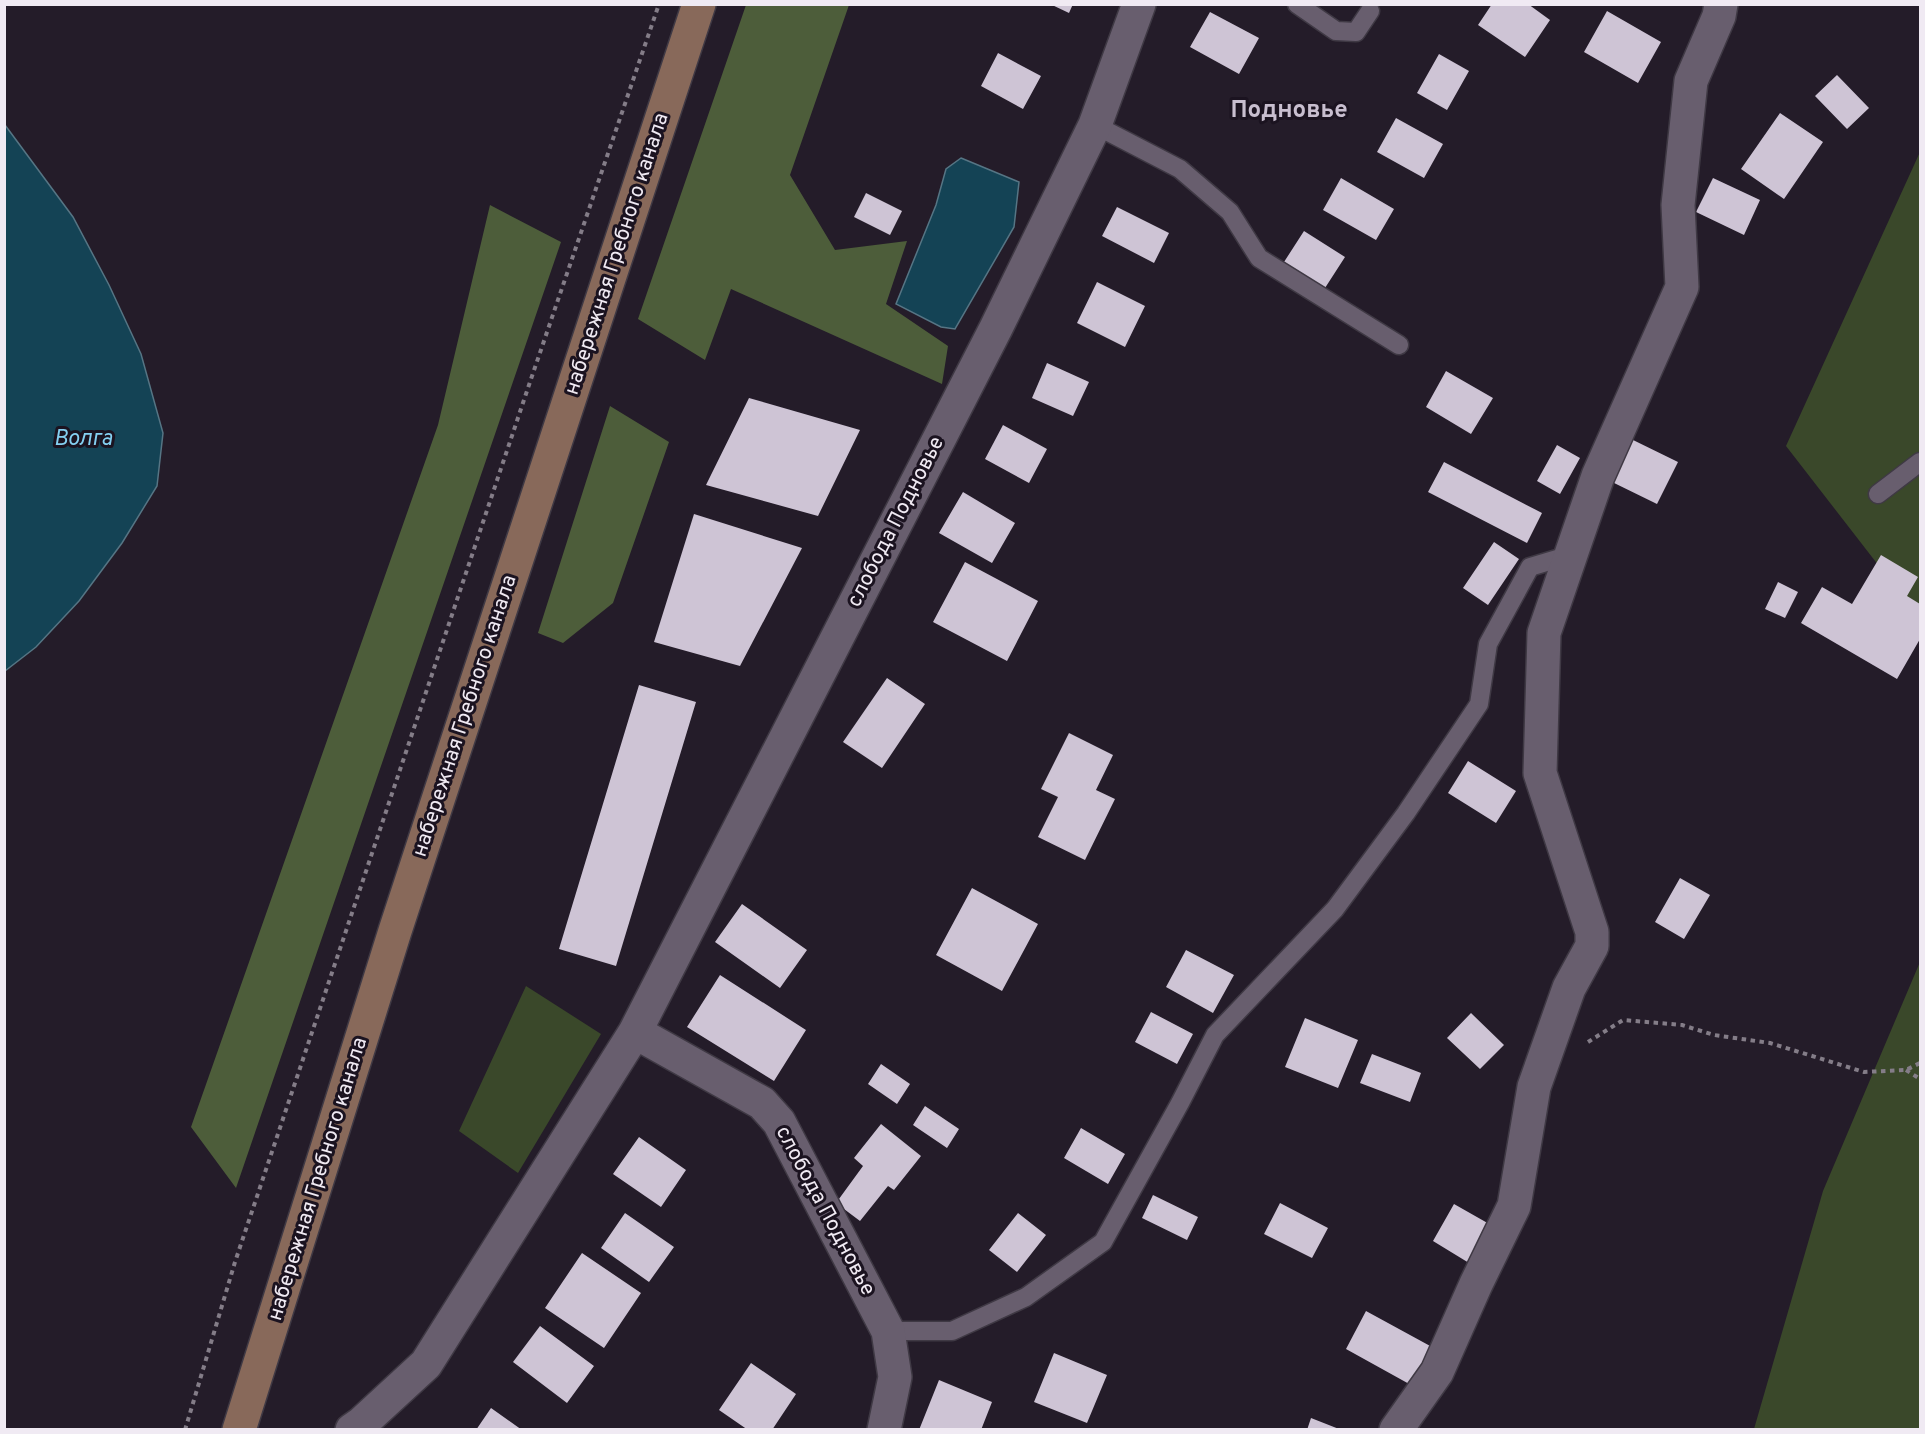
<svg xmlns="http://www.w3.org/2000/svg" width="1925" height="1434" font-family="Overpass,sans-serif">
<rect width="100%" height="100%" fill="#241c29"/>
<path fill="#3a482a" d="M 1920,152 L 1920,619 L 1786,446 Z
M 1920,962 L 1920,1429 L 1754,1429 L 1823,1191 Z
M 526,986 L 601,1034 L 518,1173 L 459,1131 Z"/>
<path fill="#4d5d3a" d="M 746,5 L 849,5 L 790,175 L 835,250 L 907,241 L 886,304 L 948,346 L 942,384 L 731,289 L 705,360 L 638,319 Z
M 490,205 L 561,242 L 236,1188 L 191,1127 L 438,425 Z
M 610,406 L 669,442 L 613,603 L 563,643 L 538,633 Z"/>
<path fill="#144355" stroke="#567584" stroke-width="1.5" d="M 5,125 L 73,217 L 109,285 L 141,354 L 163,433 L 157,486 L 122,543 L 79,601 L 36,647 L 5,671 Z
M 961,158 L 1019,182 L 1014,227 L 955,329 L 941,327 L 896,304 L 936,205 L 946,169 Z"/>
<path fill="#cec4d5" d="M 1050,4 L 1073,4 L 1069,13 Z
M 1492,4 L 1528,4 L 1550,20 L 1525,57 L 1478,25 Z
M 1607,11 L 1661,42 L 1638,83 L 1584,52 Z
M 1210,12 L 1259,38 L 1239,74 L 1190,47 Z
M 998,53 L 1041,76 L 1023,109 L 981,86 Z
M 1439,54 L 1469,71 L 1447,110 L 1417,93 Z
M 1837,75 L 1869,108 L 1847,129 L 1815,96 Z
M 1780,113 L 1823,142 L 1784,199 L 1741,169 Z
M 1396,118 L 1443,144 L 1424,178 L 1377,152 Z
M 1341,178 L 1394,209 L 1376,240 L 1323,210 Z
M 1713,178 L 1760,200 L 1744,235 L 1696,212 Z
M 866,193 L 902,211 L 890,235 L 854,217 Z
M 1117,207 L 1169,233 L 1154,263 L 1102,236 Z
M 1304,231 L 1345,257 L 1325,288 L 1284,262 Z
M 1097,282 L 1145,306 L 1125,347 L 1077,323 Z
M 1047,363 L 1089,382 L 1073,416 L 1032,398 Z
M 1446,371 L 1493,398 L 1471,434 L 1426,407 Z
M 749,398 L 860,430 L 818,516 L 706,485 Z
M 1003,425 L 1047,449 L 1029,483 L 985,459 Z
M 1631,439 L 1678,462 L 1657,504 L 1610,481 Z
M 1557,445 L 1580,458 L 1560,494 L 1537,481 Z
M 1444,462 L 1542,513 L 1527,543 L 1428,492 Z
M 963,492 L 1015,523 L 992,563 L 939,533 Z
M 694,514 L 802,548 L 740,666 L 654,642 Z
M 1494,542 L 1519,559 L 1488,605 L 1463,588 Z
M 1881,555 L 1918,577 L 1907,596 L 1920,604 L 1920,639 L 1897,679 L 1801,623 L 1822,587 L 1852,604 Z
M 965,562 L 1038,601 L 1007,661 L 933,622 Z
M 1778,582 L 1798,592 L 1785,618 L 1765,609 Z
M 887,678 L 925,704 L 882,768 L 843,742 Z
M 639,685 L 696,702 L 616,966 L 559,949 Z
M 1069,733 L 1113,755 L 1096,790 L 1115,799 L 1085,860 L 1038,837 L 1058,797 L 1041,789 Z
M 1468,761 L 1516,791 L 1496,823 L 1448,793 Z
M 1680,878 L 1710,895 L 1684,939 L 1655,922 Z
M 972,888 L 1038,924 L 1002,991 L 936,955 Z
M 742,904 L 807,950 L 780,988 L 715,942 Z
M 1186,950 L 1234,975 L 1213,1013 L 1166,987 Z
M 720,975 L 806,1030 L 774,1081 L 687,1027 Z
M 1151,1012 L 1193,1034 L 1177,1064 L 1135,1042 Z
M 1471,1013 L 1504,1045 L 1480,1069 L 1447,1038 Z
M 1305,1018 L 1358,1040 L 1338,1088 L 1285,1067 Z
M 1372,1054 L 1421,1073 L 1410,1102 L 1360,1083 Z
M 881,1064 L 910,1084 L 897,1104 L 868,1084 Z
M 925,1106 L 959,1129 L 947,1148 L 913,1125 Z
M 881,1124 L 921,1156 L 894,1190 L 888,1186 L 860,1221 L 836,1203 L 863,1166 L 854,1158 Z
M 1081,1128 L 1125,1154 L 1108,1184 L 1064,1158 Z
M 639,1137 L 686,1170 L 661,1207 L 613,1174 Z
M 1153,1195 L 1198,1217 L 1187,1240 L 1142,1218 Z
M 1280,1203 L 1328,1228 L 1312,1258 L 1264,1234 Z
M 1454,1204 L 1491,1225 L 1469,1263 L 1433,1241 Z
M 625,1213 L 674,1247 L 649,1282 L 601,1248 Z
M 1018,1213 L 1046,1235 L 1017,1272 L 989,1250 Z
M 582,1253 L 641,1293 L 604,1348 L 545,1308 Z
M 1366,1311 L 1432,1347 L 1411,1385 L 1346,1349 Z
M 540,1326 L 594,1366 L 567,1403 L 513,1362 Z
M 1054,1353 L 1107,1375 L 1087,1423 L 1034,1402 Z
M 751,1363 L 796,1394 L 772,1430 L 748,1430 L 719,1410 Z
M 939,1380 L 992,1402 L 981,1430 L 919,1430 Z
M 491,1408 L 522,1430 L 476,1430 Z
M 1311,1418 L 1339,1429 L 1339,1430 L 1307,1430 Z"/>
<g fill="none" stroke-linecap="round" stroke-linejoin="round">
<g stroke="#3f3944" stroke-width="21">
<path id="lane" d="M 1297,4 L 1336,31 L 1356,32 L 1370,11
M 1095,125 L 1180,169 L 1230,212 L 1259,258 L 1399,345
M 1878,494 L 1920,462
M 888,1331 L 952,1331 L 1026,1297 L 1103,1242 L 1180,1103 L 1215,1035 L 1335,909 L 1406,813 L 1479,704 L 1488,644 L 1530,567 L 1570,555"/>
</g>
<g stroke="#3f3944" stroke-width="36">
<path id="street" d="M 635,1032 L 762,1103 L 779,1122 L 888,1331 L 895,1377 L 884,1430
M 352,1430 L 362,1423 L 426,1364 L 635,1032 L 996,328 L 1095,125 L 1139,4
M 1396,1430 L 1437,1372 L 1476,1284 L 1514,1206 L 1534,1087 L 1569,988 L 1592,946 L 1592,932 L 1540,773 L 1544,633 L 1598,476 L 1682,287 L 1678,205 L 1691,81 L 1719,16 L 1721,4"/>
</g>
<g stroke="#3f3944" stroke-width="36">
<path id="secondary" d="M 239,1430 L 395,931 L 699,4"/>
</g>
<path stroke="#847d88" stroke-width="4" stroke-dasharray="4.5 4.5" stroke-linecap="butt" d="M 1588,1042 L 1623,1020 L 1682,1025 L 1714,1035 L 1770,1043 L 1864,1072 L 1906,1070 L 1920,1063
M 1906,1070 L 1920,1079
M 185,1430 L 235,1262 L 531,379 L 659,4"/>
<use href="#lane" stroke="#685e6e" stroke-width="18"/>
<use href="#street" stroke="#685e6e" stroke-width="33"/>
<use href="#secondary" stroke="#88695a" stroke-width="33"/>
</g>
<g text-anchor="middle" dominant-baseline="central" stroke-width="6" stroke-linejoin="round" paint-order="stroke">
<g font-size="21" fill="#f0eaf3" stroke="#1b1320">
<text transform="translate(617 254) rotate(-72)">набережная Гребного канала</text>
<text transform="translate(896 522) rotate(-63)">слобода Подновье</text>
<text transform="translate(465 716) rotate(-72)">набережная Гребного канала</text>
<text transform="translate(318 1179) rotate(-73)">набережная Гребного канала</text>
<text transform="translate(825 1211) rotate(62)">слобода Подновье</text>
</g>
<g font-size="22" font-style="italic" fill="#84d0f1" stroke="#1b1320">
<text x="83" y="439">Волга</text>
</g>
<g font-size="24" font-weight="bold" fill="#c8becf" stroke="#1b1320">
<text x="1289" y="111">Подновье</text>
</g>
</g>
<rect width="1925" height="1434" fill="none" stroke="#f0eaf3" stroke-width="12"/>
</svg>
